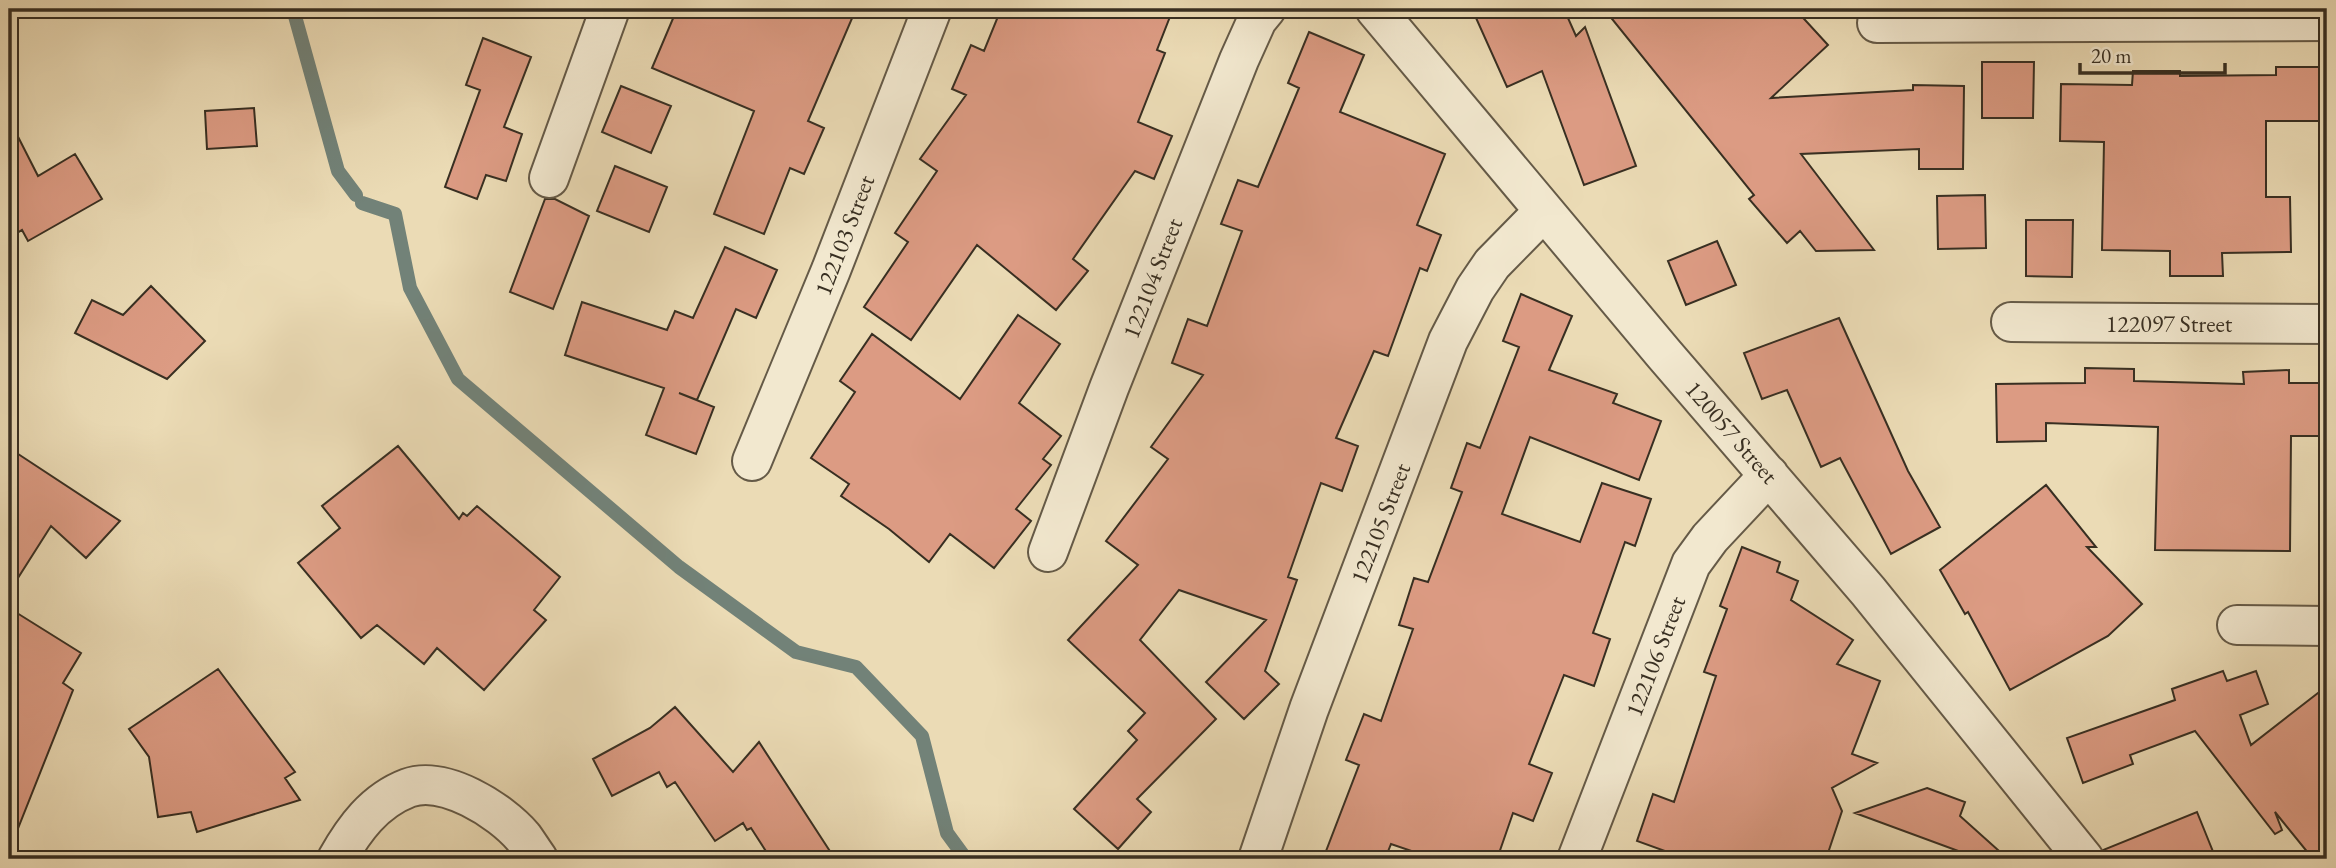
<svg xmlns="http://www.w3.org/2000/svg" width="2336" height="868" font-family="'EB Garamond',serif">
<rect width="100%" height="100%" fill="#ebdbb5"/>
<filter id="stains"><feTurbulence type="fractalNoise" baseFrequency=".00286" numOctaves="4"/><feColorMatrix values="0 0 0 0 .2 0 0 0 0 .09 0 0 0 0 .02 0 0 0 .5 -.17"/></filter>
<radialGradient id="worn" r=".72"><stop offset=".6" stop-color="#630" stop-opacity="0"/><stop offset="1" stop-color="#630" stop-opacity=".3"/></radialGradient>
<g fill="none" stroke-linecap="round" stroke-linejoin="round">
<path stroke="#728278" stroke-width="14" d="M 293,9 L 338,171 L 356,195
M 362,203 L 395,214 L 410,288 L 458,379 L 679,567 L 796,652 L 856,667 L 922,736 L 947,833 L 966,859"/>
</g>
<path fill="#dc9b83" stroke="#382f22" stroke-width="2" d="M 677,9 L 856,9 L 808,121 L 824,128 L 804,174 L 790,168 L 764,234 L 714,214 L 754,111 L 652,68 Z
M 1001,9 L 1173,9 L 1157,50 L 1165,53 L 1138,122 L 1172,136 L 1154,179 L 1135,171 L 1073,259 L 1088,271 L 1056,310 L 977,245 L 911,340 L 864,307 L 908,242 L 895,233 L 937,171 L 920,159 L 966,95 L 952,89 L 971,45 L 984,51 Z
M 1472,9 L 1564,9 L 1576,36 L 1585,27 L 1636,166 L 1584,185 L 1542,71 L 1507,87 Z
M 1604,9 L 1795,9 L 1828,45 L 1771,98 L 1913,90 L 1913,85 L 1964,86 L 1963,169 L 1919,169 L 1919,149 L 1801,154 L 1874,250 L 1816,251 L 1800,231 L 1787,243 L 1749,199 L 1754,195 Z
M 1309,32 L 1364,55 L 1340,112 L 1445,154 L 1417,225 L 1441,235 L 1427,271 L 1420,268 L 1388,356 L 1374,351 L 1336,438 L 1358,446 L 1342,491 L 1321,483 L 1288,577 L 1297,580 L 1265,671 L 1279,684 L 1244,719 L 1206,682 L 1266,620 L 1179,590 L 1140,640 L 1216,719 L 1137,799 L 1151,812 L 1118,849 L 1074,809 L 1137,740 L 1128,731 L 1145,713 L 1068,640 L 1138,565 L 1106,541 L 1168,459 L 1151,447 L 1203,375 L 1172,363 L 1188,319 L 1207,326 L 1242,231 L 1221,224 L 1238,180 L 1258,187 L 1299,88 L 1288,83 Z
M 483,38 L 531,57 L 504,127 L 522,134 L 506,181 L 486,175 L 477,199 L 445,187 L 480,90 L 466,85 Z
M 1982,62 L 2034,62 L 2033,118 L 1982,118 Z
M 2276,67 L 2322,67 L 2322,121 L 2266,121 L 2266,197 L 2290,197 L 2291,252 L 2222,253 L 2223,276 L 2170,276 L 2170,251 L 2102,250 L 2104,142 L 2060,141 L 2061,84 L 2132,85 L 2133,71 L 2180,71 L 2180,76 L 2276,75 Z
M 621,86 L 671,106 L 651,153 L 602,132 Z
M 254,108 L 257,146 L 207,149 L 205,111 Z
M 9,119 L 38,176 L 75,154 L 102,199 L 28,241 L 22,230 L 9,238 Z
M 615,166 L 667,187 L 649,232 L 597,211 Z
M 1985,195 L 1986,248 L 1938,249 L 1937,196 Z
M 545,199 L 555,199 L 589,216 L 553,309 L 510,292 Z
M 2026,220 L 2073,220 L 2072,277 L 2026,276 Z
M 1717,241 L 1736,285 L 1686,305 L 1668,261 Z
M 725,247 L 777,270 L 756,318 L 736,309 L 697,400 L 679,393 L 714,407 L 696,454 L 646,435 L 664,388 L 565,355 L 582,302 L 667,330 L 675,311 L 693,318 Z
M 151,286 L 205,341 L 167,379 L 75,333 L 92,300 L 123,315 Z
M 1521,294 L 1572,316 L 1549,370 L 1617,394 L 1613,403 L 1661,421 L 1639,480 L 1530,437 L 1502,514 L 1580,542 L 1602,483 L 1651,499 L 1635,546 L 1625,542 L 1593,633 L 1610,639 L 1594,686 L 1564,675 L 1529,764 L 1552,773 L 1533,821 L 1513,813 L 1497,859 L 1435,859 L 1391,844 L 1385,859 L 1323,859 L 1359,765 L 1346,760 L 1364,714 L 1381,721 L 1413,629 L 1399,625 L 1414,578 L 1428,582 L 1462,492 L 1451,488 L 1467,443 L 1480,448 L 1519,347 L 1503,341 Z
M 1018,315 L 1060,344 L 1019,403 L 1061,436 L 1043,459 L 1051,465 L 1016,509 L 1031,521 L 994,568 L 950,534 L 929,562 L 889,529 L 841,496 L 849,484 L 811,458 L 855,392 L 840,381 L 872,334 L 960,399 Z
M 1839,318 L 1908,471 L 1940,527 L 1891,554 L 1840,458 L 1821,467 L 1787,390 L 1762,399 L 1744,353 Z
M 2085,368 L 2134,369 L 2134,381 L 2244,384 L 2243,372 L 2289,370 L 2289,383 L 2327,383 L 2327,436 L 2291,436 L 2290,551 L 2155,550 L 2158,427 L 2046,423 L 2046,441 L 1997,442 L 1996,384 L 2085,383 Z
M 398,446 L 459,519 L 463,513 L 467,516 L 477,506 L 560,577 L 534,610 L 546,620 L 484,690 L 437,648 L 424,664 L 377,625 L 361,638 L 298,563 L 340,528 L 322,506 Z
M 9,448 L 120,521 L 86,558 L 51,526 L 9,592 Z
M 2046,485 L 2096,547 L 2087,547 L 2142,604 L 2108,636 L 2010,690 L 1968,612 L 1965,614 L 1940,570 Z
M 1742,547 L 1780,562 L 1777,572 L 1798,581 L 1791,600 L 1853,640 L 1837,664 L 1880,681 L 1852,754 L 1877,763 L 1832,788 L 1842,811 L 1826,859 L 1687,859 L 1637,841 L 1653,794 L 1674,802 L 1716,676 L 1704,672 L 1727,609 L 1720,606 Z
M 9,608 L 81,653 L 63,683 L 73,690 L 11,846 L 9,846 Z
M 218,669 L 295,772 L 285,778 L 300,800 L 197,832 L 191,812 L 158,817 L 149,757 L 129,729 Z
M 2223,671 L 2227,681 L 2256,671 L 2268,704 L 2240,715 L 2251,745 L 2327,686 L 2327,859 L 2313,859 L 2275,812 L 2282,830 L 2275,834 L 2195,731 L 2130,755 L 2133,764 L 2083,783 L 2067,738 L 2175,700 L 2172,689 Z
M 675,707 L 733,772 L 759,742 L 835,859 L 771,859 L 751,828 L 747,830 L 743,823 L 715,841 L 675,782 L 667,787 L 659,772 L 612,796 L 593,759 L 650,728 Z
M 1927,788 L 1965,802 L 1960,816 L 2008,859 L 1980,859 L 1855,813 Z
M 2197,812 L 2216,859 L 2105,859 L 2103,850 Z"/>
<g fill="none" stroke-linecap="round" stroke-linejoin="round">
<g stroke="#655a47" stroke-width="42">
<path id="minor" d="M 1375,9 L 1664,354 L 1868,591 L 2084,859
M 1877,23 L 2327,21
M 549,178 L 610,9
M 2011,322 L 2327,324
M 752,461 L 831,270 L 932,9
M 1048,552 L 1109,388 L 1239,60 L 1257,20 L 1266,9
M 2237,625 L 2327,626
M 337,859 C 354,829 374,801 408,788 C 444,775 500,810 523,837 C 528,844 533,852 538,859
M 1258,859 L 1309,709 L 1448,341 L 1475,289 L 1492,264 L 1544,211
M 1577,859 L 1691,564 L 1710,538 L 1769,475"/>
</g>
<use href="#minor" stroke="#f2e8cf" stroke-width="38"/>
</g>
<g text-anchor="middle" dominant-baseline="central" stroke-width="5" stroke-linejoin="round" paint-order="stroke">
<g font-size="24" fill="#382f22" stroke="#f2e8cf">
<text transform="translate(844 235) rotate(-69)">122103 Street</text>
<text transform="translate(1152 278) rotate(-69)">122104 Street</text>
<text x="2169" y="323">122097 Street</text>
<text transform="translate(1732 432) rotate(49)">120057 Street</text>
<text transform="translate(1380 523) rotate(-69)">122105 Street</text>
<text transform="translate(1655 656) rotate(-69)">122106 Street</text>
</g>
</g>
<rect width="2336" height="868" fill="none" stroke="#ebdbb5" stroke-width="35"/>
<rect x="10" y="10" width="2315" height="847" fill="none" stroke="#382f22" stroke-width="3.5"/>
<rect x="18" y="18" width="2301" height="833" fill="none" stroke="#382f22" stroke-width="2"/>
<path d="M2080 63v10h145v-10" fill="none" stroke="#382f22" stroke-width="3.5"/>
<text x="2091" y="63" font-size="21" fill="#382f22" stroke="#f2e8cf" stroke-width="5" paint-order="stroke">20 m</text>
<rect width="100%" height="100%" filter="url(#stains)"/>
<rect width="100%" height="100%" fill="url(#worn)"/>
</svg>
